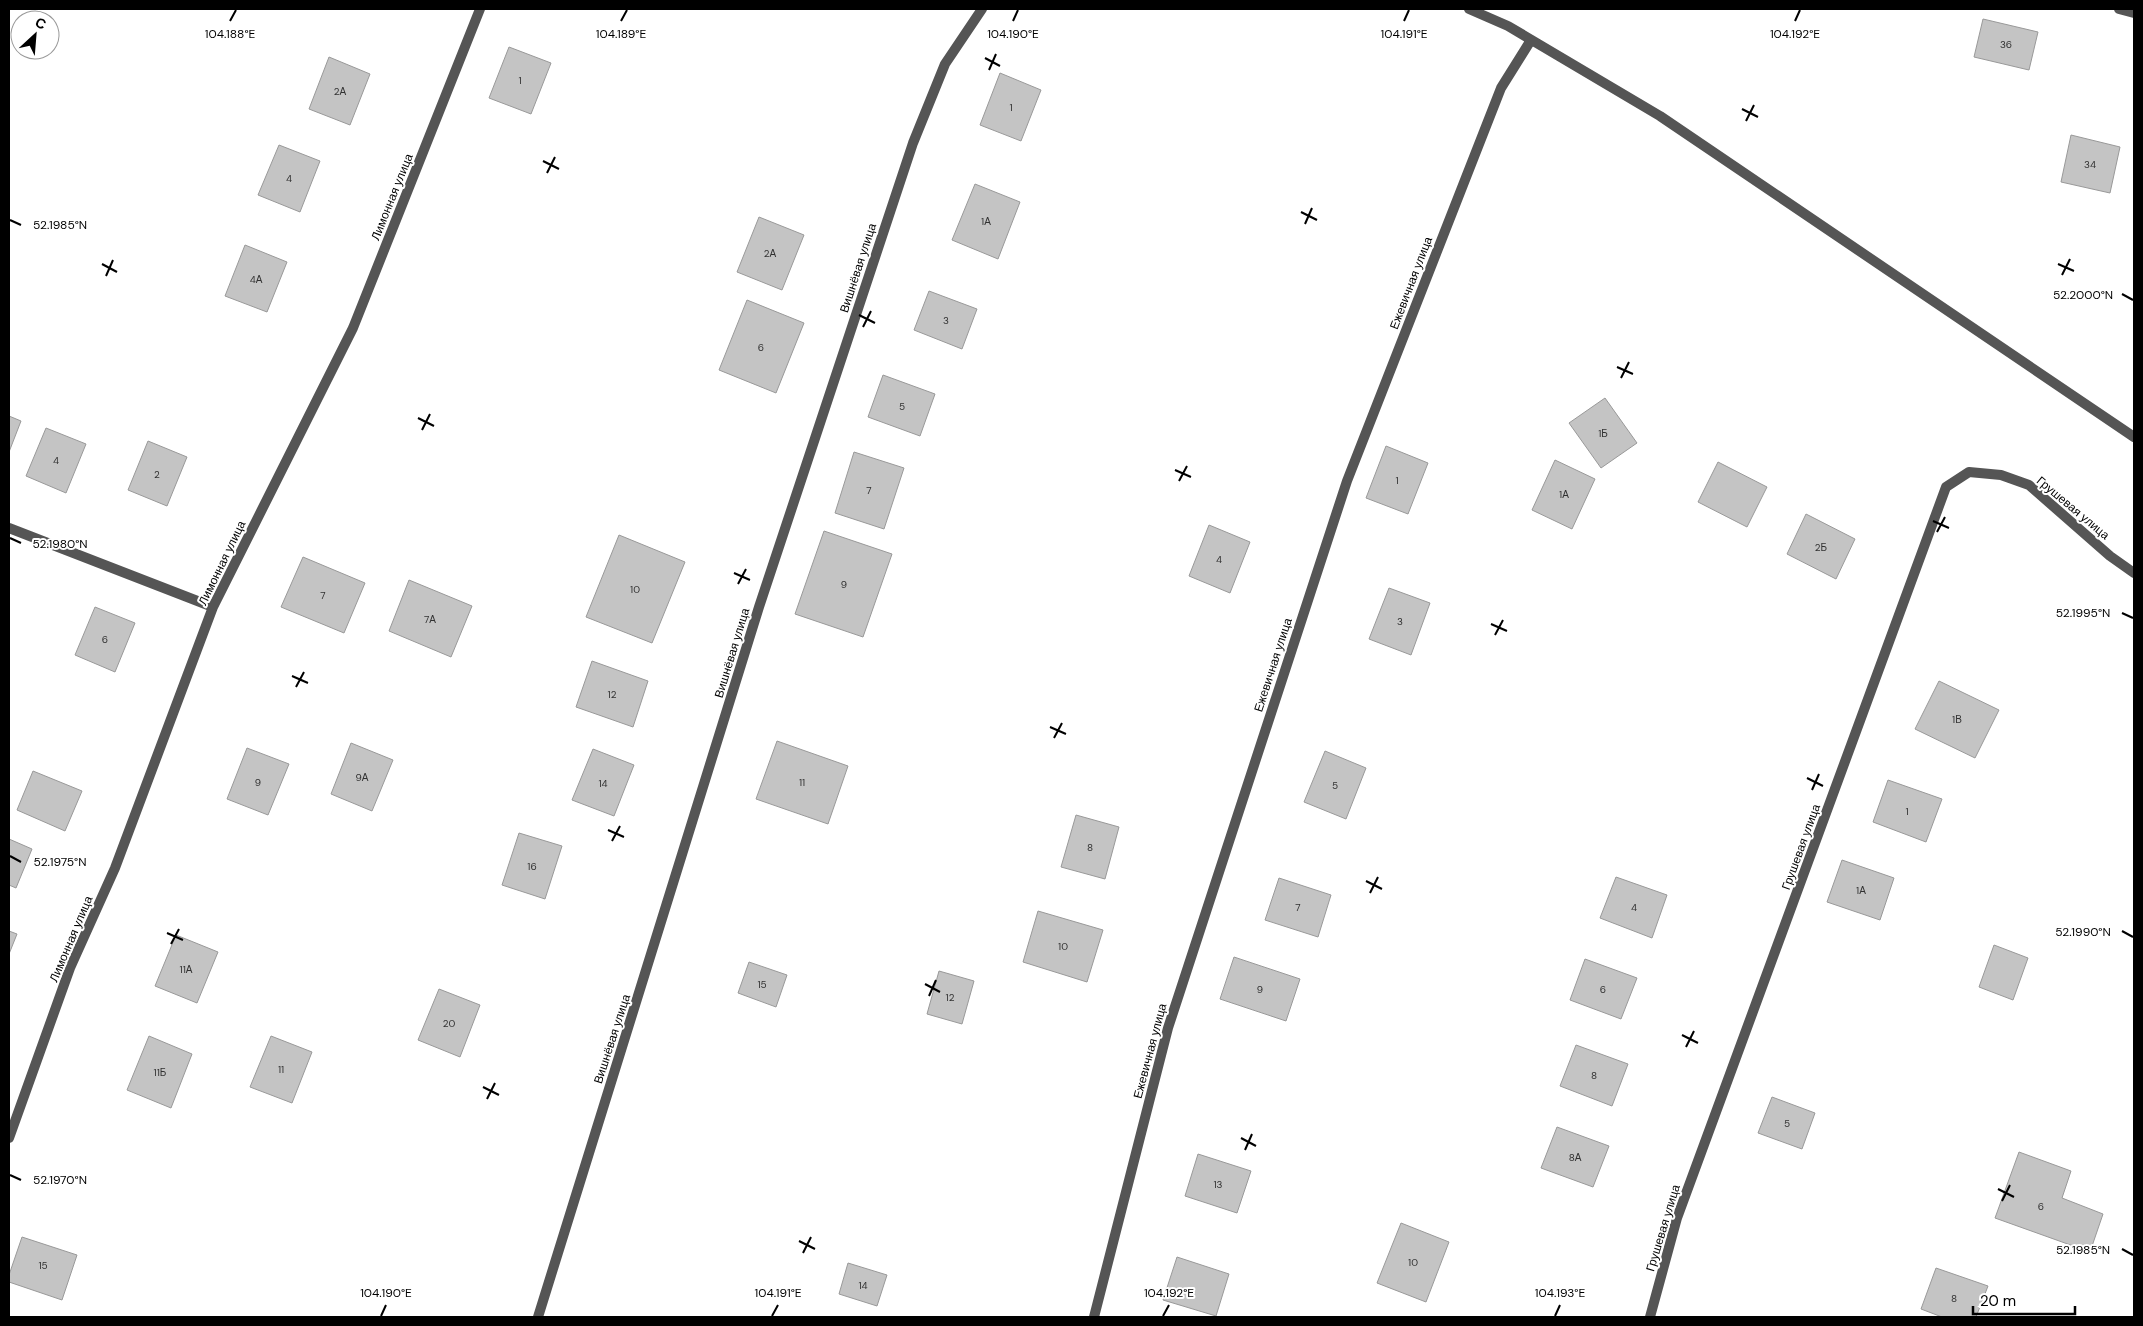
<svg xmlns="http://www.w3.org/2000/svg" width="2143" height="1326" font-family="'DM Sans',sans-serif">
	<rect width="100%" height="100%" fill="#fff"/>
	<path fill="#c4c4c4" stroke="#999" d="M1983 19 2038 32 2029 70 1974 57Z
		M509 47 551 63 531 114 489 98Z
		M329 57 370 74 350 125 309 109Z
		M1000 73 1041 90 1021 141 980 125Z
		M2071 135 2120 147 2110 193 2061 182Z
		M279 145 320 161 300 212 258 195Z
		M975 184 1020 202 998 259 952 240Z
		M759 217 804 235 782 290 737 272Z
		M245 245 287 262 267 312 225 296Z
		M929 291 977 309 962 349 914 330Z
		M747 300 804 323 776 393 719 370Z
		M883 375 935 394 920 436 868 417Z
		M1605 398 1637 443 1601 468 1569 423Z
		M9 416 21 421 9 452Z
		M46 428 86 444 66 493 26 476Z
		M148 441 187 457 167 506 128 490Z
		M1386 446 1428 463 1408 514 1366 498Z
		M854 452 904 468 884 529 835 513Z
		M1555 460 1595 479 1572 529 1532 510Z
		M1718 462 1767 487 1747 527 1698 502Z
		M1806 514 1855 539 1836 579 1787 554Z
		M1209 525 1250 542 1230 593 1189 576Z
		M824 531 892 554 863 637 795 614Z
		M619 535 685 562 652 643 586 617Z
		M303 557 365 583 344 633 281 607Z
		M409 580 472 606 451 657 389 631Z
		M1389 588 1430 603 1411 655 1369 639Z
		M95 607 135 623 115 672 75 655Z
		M592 661 648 681 633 727 576 707Z
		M1939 681 1999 710 1975 758 1915 729Z
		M777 741 848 766 828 824 756 799Z
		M351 743 393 760 372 811 331 794Z
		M247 748 289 764 268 815 227 799Z
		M593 749 634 765 614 816 572 800Z
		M1325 751 1366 768 1346 819 1304 802Z
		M33 771 82 791 65 831 17 810Z
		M1888 780 1942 799 1926 842 1873 822Z
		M1076 815 1119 827 1105 879 1061 867Z
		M519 833 562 846 545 899 502 885Z
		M9 839 32 849 16 888 9 885Z
		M1842 860 1894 878 1880 920 1827 902Z
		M1616 877 1667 895 1652 938 1600 918Z
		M1279 878 1331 895 1318 937 1265 920Z
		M1038 911 1103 930 1087 982 1023 962Z
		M9 931 17 934 9 954Z
		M176 935 218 952 197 1003 155 986Z
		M1994 945 2028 958 2013 1000 1979 987Z
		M1234 957 1300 979 1286 1021 1220 999Z
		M1585 959 1637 978 1621 1019 1570 1000Z
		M749 962 787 975 776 1007 738 993Z
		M939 971 974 981 962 1024 927 1014Z
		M439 989 480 1005 460 1057 418 1040Z
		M149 1036 192 1054 171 1108 127 1090Z
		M271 1036 312 1052 292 1103 250 1087Z
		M1576 1045 1628 1064 1612 1106 1560 1086Z
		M1772 1097 1815 1113 1802 1149 1758 1133Z
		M1557 1127 1609 1146 1593 1187 1541 1168Z
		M2019 1152 2071 1171 2062 1198 2103 1214 2090 1252 1995 1218Z
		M1198 1154 1251 1171 1237 1213 1185 1196Z
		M1401 1223 1449 1242 1426 1302 1377 1283Z
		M22 1237 77 1255 62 1300 9 1282V1275Z
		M1177 1257 1229 1274 1216 1316 1163 1300Z
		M848 1263 887 1275 877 1306 839 1294Z
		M1936 1268 1988 1286 1976 1317H1942L1921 1309Z"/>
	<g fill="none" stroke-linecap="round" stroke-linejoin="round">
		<path stroke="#555" stroke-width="10" d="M1469 9 1508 26 1660 116 2134 437
			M2119 9 2134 13
			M9 528 213 607
			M9 1138 70 968 115 868 213 607 353 328 480 9
			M538 1317 759 607 913 143 945 64 982 9
			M1094 1317 1168 1028 1347 481 1501 88 1531 40
			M1650 1317 1677 1218 1946 487 1969 472 2001 475 2029 485 2110 556 2134 573"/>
	</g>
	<path fill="none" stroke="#000" stroke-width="2" d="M230 21 236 10M621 21 627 10M1013 21 1018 10M1404 21 1409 10M1795 21 1800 10M985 58 1000 66M989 70 996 54M1742 109 1758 117M1746 121 1754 105M543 161 559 169M547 173 555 157M1301 212 1317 220M10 220 21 225M1305 224 1312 208M102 264 117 272M2058 264 2074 271M2062 275 2070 259M106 276 113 260M2122 294 2133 300M859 315 875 323M863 327 871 311M1617 367 1633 374M1621 378 1629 362M418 418 434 426M422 430 430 414M1175 470 1191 477M1179 481 1187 466M1933 521 1949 528M1937 532 1945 517M10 538 21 543M734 573 750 580M738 584 746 569M2122 613 2133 618M1491 624 1507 631M1495 635 1503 620M292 676 308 683M296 687 304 672M1050 727 1066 734M1054 738 1062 723M1807 778 1823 786M1812 790 1819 774M608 830 624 837M612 841 620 826M10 856 21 862M1366 881 1382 889M1370 893 1378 877M2122 931 2133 937M167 933 183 940M171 944 179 929M925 984 940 992M929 996 936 980M1682 1035 1698 1043M1686 1047 1694 1031M483 1087 499 1095M487 1099 495 1083M1241 1138 1256 1146M1245 1150 1252 1134M10 1175 21 1180M1998 1189 2014 1197M2002 1201 2010 1185M799 1241 815 1249M2122 1249 2133 1255M803 1253 811 1237M381 1316 386 1305M772 1316 778 1305M1163 1316 1169 1305M1555 1316 1560 1305"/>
	<g text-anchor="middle" stroke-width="4" stroke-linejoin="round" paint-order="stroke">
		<g font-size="10" fill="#313131">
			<text x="2006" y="48">36</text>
			<text x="520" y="84">1</text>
			<text x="340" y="95">2А</text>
			<text x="1011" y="111">1</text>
			<text x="2090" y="168">34</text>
			<text x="289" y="182">4</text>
			<text x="986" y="225">1А</text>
			<text x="770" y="257">2А</text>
			<text x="256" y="283">4А</text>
			<text x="946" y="324">3</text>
			<text x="761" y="351">6</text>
			<text x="902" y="410">5</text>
			<text x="1603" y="437">1Б</text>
			<text x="56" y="464">4</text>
			<text x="157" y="478">2</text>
			<text x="1397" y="484">1</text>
			<text x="869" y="494">7</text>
			<text x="1564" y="498">1А</text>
			<text x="1821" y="551">2Б</text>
			<text x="1219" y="563">4</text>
			<text x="844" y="588">9</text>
			<text x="635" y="593">10</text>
			<text x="323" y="599">7</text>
			<text x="430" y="623">7А</text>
			<text x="1400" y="625">3</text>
			<text x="105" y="643">6</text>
			<text x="612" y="698">12</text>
			<text x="1957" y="723">1В</text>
			<text x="362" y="781">9А</text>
			<text x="258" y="786">9</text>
			<text x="802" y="786">11</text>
			<text x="603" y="787">14</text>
			<text x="1335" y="789">5</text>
			<text x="1907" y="815">1</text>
			<text x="1090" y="851">8</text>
			<text x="532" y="870">16</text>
			<text x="1861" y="894">1А</text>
			<text x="1298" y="911">7</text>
			<text x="1634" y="911">4</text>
			<text x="1063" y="950">10</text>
			<text x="186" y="973">11А</text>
			<text x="762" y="988">15</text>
			<text x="1260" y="993">9</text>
			<text x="1603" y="993">6</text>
			<text x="950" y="1001">12</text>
			<text x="449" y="1027">20</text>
			<text x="281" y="1073">11</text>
			<text x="160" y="1076">11Б</text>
			<text x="1594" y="1079">8</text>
			<text x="1787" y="1127">5</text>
			<text x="1575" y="1161">8А</text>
			<text x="1218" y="1188">13</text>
			<text x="2041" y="1210">6</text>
			<text x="1413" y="1266">10</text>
			<text x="43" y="1269">15</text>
			<text x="863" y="1289">14</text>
			<text x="1954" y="1302">8</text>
		</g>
		<g font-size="12" fill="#000" stroke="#fff">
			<text transform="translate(392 197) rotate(-68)" y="4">Лимонная улица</text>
			<text transform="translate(858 268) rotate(-72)" y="4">Вишнёвая улица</text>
			<text transform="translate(1411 283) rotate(-69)" y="4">Ежевичная улица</text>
			<text transform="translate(2073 508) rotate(40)" y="4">Грушевая улица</text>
			<text transform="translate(222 563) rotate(-64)" y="4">Лимонная улица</text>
			<text transform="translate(732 653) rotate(-73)" y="4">Вишнёвая улица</text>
			<text transform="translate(1273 665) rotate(-72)" y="4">Ежевичная улица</text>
			<text transform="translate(1801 847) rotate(-70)" y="4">Грушевая улица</text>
			<text transform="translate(71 939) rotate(-67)" y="4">Лимонная улица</text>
			<text transform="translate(612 1039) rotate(-72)" y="4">Вишнёвая улица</text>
			<text transform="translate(1150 1051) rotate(-75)" y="4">Ежевичная улица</text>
			<text transform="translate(1663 1228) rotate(-73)" y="4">Грушевая улица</text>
		</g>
	</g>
	<g font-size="12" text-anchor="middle" fill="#000" stroke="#fff" stroke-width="4" stroke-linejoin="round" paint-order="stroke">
		<text x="230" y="38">104.188°E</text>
		<text x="621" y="38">104.189°E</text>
		<text x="1404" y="38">104.191°E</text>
		<text x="1013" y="38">104.190°E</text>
		<text x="1795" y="38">104.192°E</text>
		<text x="60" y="229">52.1985°N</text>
		<text x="2083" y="299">52.2000°N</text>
		<text x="60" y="548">52.1980°N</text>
		<text x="2083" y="617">52.1995°N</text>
		<text x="60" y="866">52.1975°N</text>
		<text x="2083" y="936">52.1990°N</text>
		<text x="60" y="1184">52.1970°N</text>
		<text x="2083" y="1254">52.1985°N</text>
		<text x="386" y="1297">104.190°E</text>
		<text x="778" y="1297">104.191°E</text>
		<text x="1169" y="1297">104.192°E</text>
		<text x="1560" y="1297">104.193°E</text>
	</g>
	<rect width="2143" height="1326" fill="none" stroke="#000000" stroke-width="20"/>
	<g transform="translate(35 35) rotate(26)"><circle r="24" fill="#ffffff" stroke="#999999"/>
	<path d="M0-4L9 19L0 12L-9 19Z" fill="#000000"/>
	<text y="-8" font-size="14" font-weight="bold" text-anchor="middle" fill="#000000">С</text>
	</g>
	<path d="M1973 1306v8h102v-8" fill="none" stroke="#000000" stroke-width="2.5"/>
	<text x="1980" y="1306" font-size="15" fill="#000000" stroke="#ffffff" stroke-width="4" paint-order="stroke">20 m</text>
</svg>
